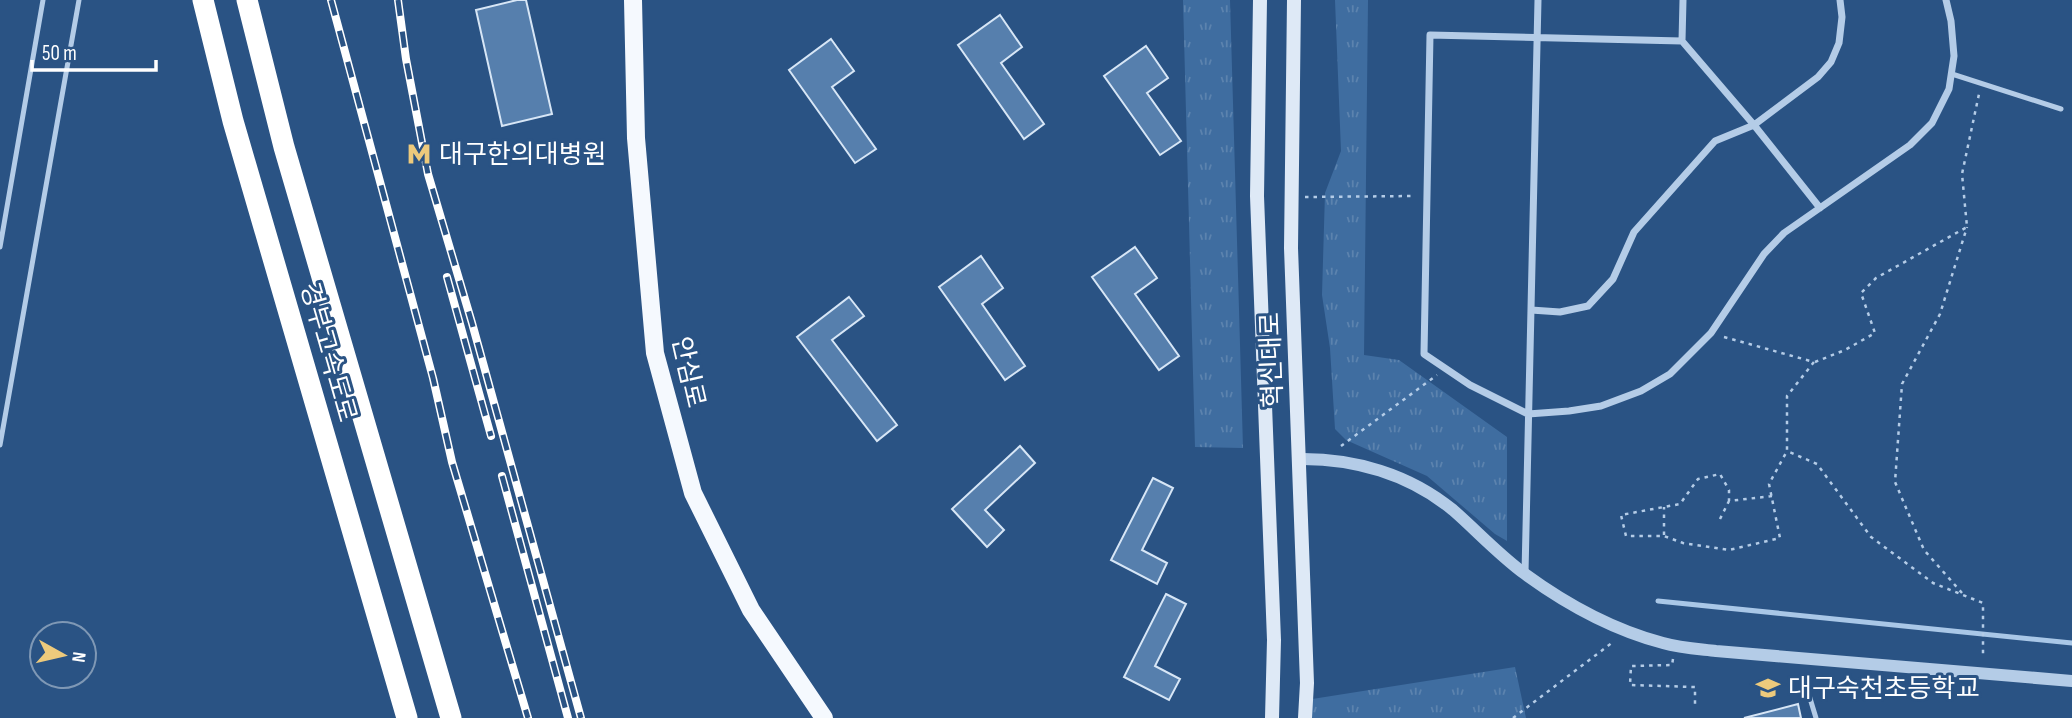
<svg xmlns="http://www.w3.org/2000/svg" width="2072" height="718" font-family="'Sofia Sans Condensed','Noto Sans KR',sans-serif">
	<defs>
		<pattern id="park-tufts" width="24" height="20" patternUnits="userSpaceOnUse" patternTransform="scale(1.75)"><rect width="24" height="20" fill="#3f6da0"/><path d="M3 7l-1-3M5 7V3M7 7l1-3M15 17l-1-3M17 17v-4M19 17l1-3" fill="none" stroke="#5c83ae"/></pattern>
	</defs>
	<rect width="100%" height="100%" fill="#2a5384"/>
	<path fill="url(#park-tufts)" d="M1183 0H1230L1243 448 1195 447Z
		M1335 0H1368L1364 355 1399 360 1507 437V541L1495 534 1427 476 1346 440 1335 429 1330 348 1322 295 1325 193 1341 151Z
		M1515 667 1526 718H1305L1306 700Z"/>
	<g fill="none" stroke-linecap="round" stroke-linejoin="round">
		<path stroke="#a9c7e7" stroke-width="5" d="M1658 601 2072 643"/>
	</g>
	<path fill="#567fad" stroke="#d7e6f6" stroke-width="2" d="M517 0H526L552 114 502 126 476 10Z
		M1000 15 1022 47 1001 63 1044 124 1024 139 958 45Z
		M831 39 854 71 832 87 876 149 855 163 789 70Z
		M1146 46 1168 78 1147 93 1181 141 1160 155 1104 76Z
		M1135 247 1157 278 1135 294 1179 356 1159 370 1092 277Z
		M981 256 1003 288 982 304 1025 366 1005 380 939 287Z
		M849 297 864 316 832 340 897 425 877 441 797 337Z
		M1020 446 1035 463 985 510 1004 530 987 547 952 509Z
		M1153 478 1173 488 1142 550 1167 563 1157 584 1111 560Z
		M1166 594 1186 604 1155 666 1180 679 1169 700 1124 677Z
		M1798 704 1801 718H1744Z"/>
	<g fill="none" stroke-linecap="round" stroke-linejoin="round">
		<path stroke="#b4cce7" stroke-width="2.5" stroke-dasharray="3.5 5" stroke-linecap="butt" d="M1305 197 1414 196
			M1724 337 1814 362 1787 396V451L1817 464 1871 537 1933 583 1983 603V658
			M1815 362 1845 350 1875 333 1861 293 1876 278 1967 227 1962 174 1979 94
			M1341 446 1437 375
			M1772 496 1729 501V490L1720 474 1698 479 1680 504 1621 515 1626 536H1664L1683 543 1729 550 1780 538 1769 484 1787 451
			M1720 519 1729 501
			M1664 535V507
			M1962 593 1924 550 1895 482 1902 384 1940 314 1967 227
			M1673 659 1672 665 1631 666 1630 685 1695 687V705
			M1513 718 1613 642"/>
		<path stroke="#b4cce7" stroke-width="5" d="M1952 74 2061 109
			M0 247 43 0
			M0 445 79 0
			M1809 695 1816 718"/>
		<path stroke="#b4cce7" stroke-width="7" d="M1683 0 1682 41 1754 125 1820 208
			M1682 41 1430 35 1424 354 1470 385 1528 414 1569 411 1601 406 1641 391 1670 374 1711 333 1764 254 1784 233 1910 145 1932 123 1949 89 1954 56 1951 21 1946 0
			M1531 310 1560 312 1588 306 1613 279 1634 232 1715 141 1754 125 1818 77 1831 62 1839 43 1842 17 1840 0
			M1525 573 1538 0"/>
		<path stroke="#b4cce7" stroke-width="12" d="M1298 459C1354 458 1409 474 1453 510 1477 531 1499 555 1525 574 1566 604 1614 630 1663 643 1680 648 1699 649 1716 651L2072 681"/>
		<path stroke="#dee9f6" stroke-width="14" d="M1260 0 1257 196 1274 640 1272 718
			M1294 0 1291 248 1307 683 1305 718"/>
		<path stroke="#f5f9fe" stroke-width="18" d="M633 0 636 138 655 353 693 493 751 610 824 718"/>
		<path stroke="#fff" stroke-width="21" d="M203 0 233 121 407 718
			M247 0 284 147 451 718"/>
		<g stroke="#fff" stroke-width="8">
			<path id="rail" d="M331 0 433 378 452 462 528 718
				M398 0 406 59 428 174 472 323 581 718
				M447 277 491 436
				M502 476 568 718"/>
		</g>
		<use href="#rail" stroke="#2a5384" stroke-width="5" stroke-dasharray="16" stroke-linecap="butt"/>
	</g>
	<defs>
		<g id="metro-bare" transform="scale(1.89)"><path d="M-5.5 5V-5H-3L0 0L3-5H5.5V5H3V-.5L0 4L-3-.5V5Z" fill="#edca7c" stroke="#2a5384" stroke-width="2.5" paint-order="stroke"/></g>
		<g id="school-bare" transform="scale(1.89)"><path d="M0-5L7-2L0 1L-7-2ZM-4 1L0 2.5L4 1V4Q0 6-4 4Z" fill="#edca7c" stroke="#2a5384" stroke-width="2.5" paint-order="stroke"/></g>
	</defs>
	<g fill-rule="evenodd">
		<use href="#metro-bare" x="419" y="154"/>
		<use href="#school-bare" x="1768" y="688"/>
	</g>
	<g text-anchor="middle" stroke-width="6" stroke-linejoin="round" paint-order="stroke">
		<g font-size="26" fill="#fff" stroke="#2a5384" text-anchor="start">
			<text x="439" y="163">대구한의대병원</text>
			<text x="1788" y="697">대구숙천초등학교</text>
		</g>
		<g font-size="26" fill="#fff" stroke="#2a5384">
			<text transform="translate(329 352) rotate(74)" y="9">경부고속도로</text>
			<text transform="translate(1271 360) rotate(-92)" y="9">혁신대로</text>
			<text transform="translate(689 372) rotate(77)" y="9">안심로</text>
		</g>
	</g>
	<g transform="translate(63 655) rotate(98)"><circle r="33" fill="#2a5384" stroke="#7f98b5" stroke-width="2"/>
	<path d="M0-5L12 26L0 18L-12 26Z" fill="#edca7c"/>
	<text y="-10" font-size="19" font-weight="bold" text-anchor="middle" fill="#ffffff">N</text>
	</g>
	<path d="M32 60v10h124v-10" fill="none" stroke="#ffffff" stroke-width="3.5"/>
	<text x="42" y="60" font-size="21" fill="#ffffff" stroke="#2a5384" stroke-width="5" paint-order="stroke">50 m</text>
</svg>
